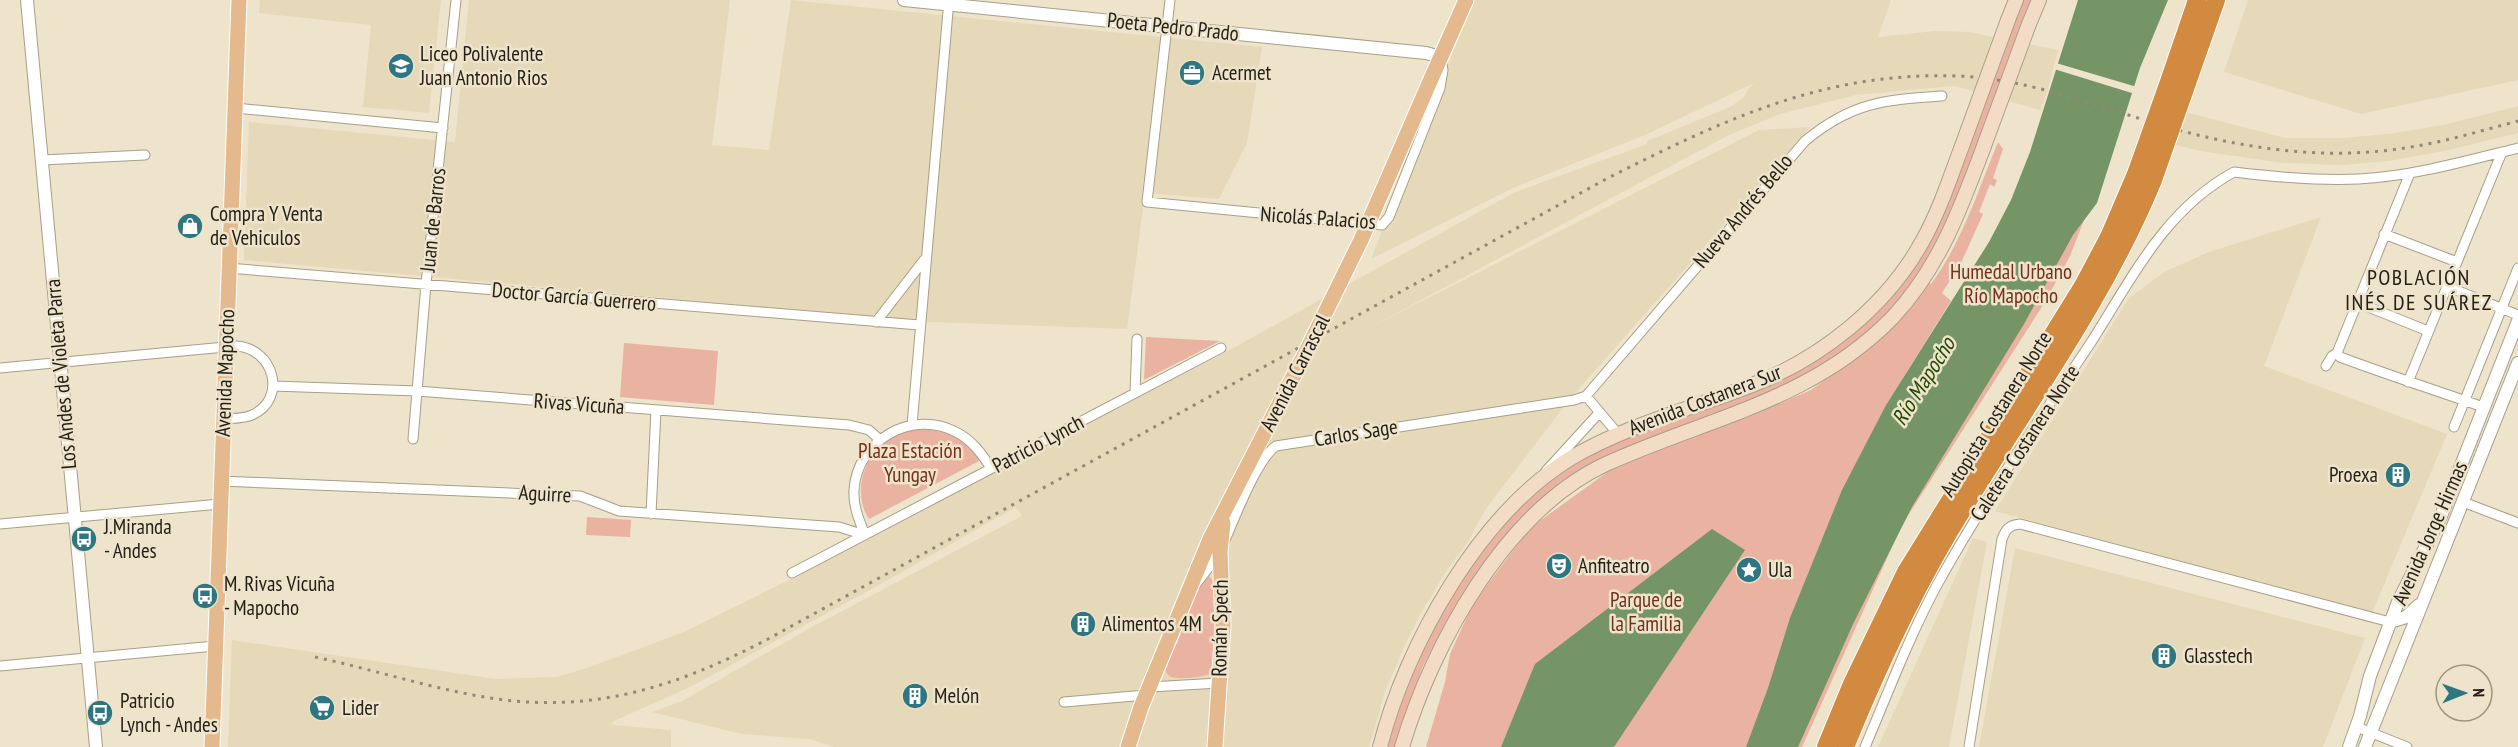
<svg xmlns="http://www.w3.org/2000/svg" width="2518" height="747" font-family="'PT Sans Narrow',sans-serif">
	<rect width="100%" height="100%" fill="#eee3cb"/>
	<path fill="#e6d9ba" d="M260 0H441L429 113 363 107 371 25 259 13Z
		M469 0H730L712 145 769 150 791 0 1262 47 1247 143 1219 199 1145 193 1127 329 931 322 244 260 249 122 455 142Z
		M1474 0H1891L1878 37 1935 31 1969 32 2058 50 2047 92 2040 110 1955 86 1856 95 1780 114 1729 135 1367 329 1759 130 1810 127 1569 400 1485 510 1468 542 1445 573 1420 615 1403 649 1385 692 1369 747H834L810 739 742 734 652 712 682 701 810 628 1022 516 1016 507 872 589 692 686 612 722 613 725 671 730V747H228L232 640 496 679 556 677 584 669 684 632 789 580 1237 346 1515 192 1647 144V141L1730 107 1744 97 1748 89 1754 83 1645 135 1513 188 1371 259Z
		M2248 0H2518V80L2361 114 2224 72Z
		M2155 104 2285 138H2344L2396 133 2443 125 2518 106V133L2449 150 2389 161 2340 165 2283 163 2201 151 2142 137Z
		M2321 217 2264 366 2447 434 2372 613 1995 511 2129 298 2166 271 2209 252Z
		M1973 538 1987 542 1949 747H1878Z
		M2015 548 2365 638 2323 747H1979Z"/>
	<path fill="#e9b2a1" d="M2019 0H2033L1955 213 1917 279 1881 322 1856 343 1795 382 1737 407 1639 442 1583 468 1563 480 1525 514 1488 557 1451 613 1423 666 1400 727 1396 747H1383L1437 611 1516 507 1580 456 1788 372 1909 273Z
		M1998 142 2003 149 1993 178 1997 180 1994 187 1990 184 1979 212 1983 214 1961 263 1942 293 1951 301 1886 405 1836 505 2109 156 2070 256 2045 302 1902 525 1802 747H1426L1445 682 1450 654 1473 604 1530 528 1613 468 1634 457 1746 418 1811 390 1860 354 1926 281 1931 284C1962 242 1978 191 1998 142Z
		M1146 337 1220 341 1144 380Z
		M624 343 718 351 714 405 620 397Z
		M917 428C941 431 970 435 979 461L869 519C853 495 862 460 884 442 894 434 905 431 917 428Z
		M587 517 631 520 630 537 586 535Z
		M1207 576 1210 577 1217 588 1214 672C1207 677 1178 680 1171 677 1166 674 1165 670 1164 665L1170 646 1177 644 1188 615 1186 609Z"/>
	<path fill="#759567" d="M2078 0H2168L2140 68 2097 203 2073 235 2024 324 1912 507 1854 622 1798 747H1746L1768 688 1790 618 1842 490 1886 405 1989 242 2011 200 2030 152Z
		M1712 529 1745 550 1614 747H1501L1535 664Z"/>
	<path fill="#eee3cb" d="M2056 63 2137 87 2135 94 2054 69Z"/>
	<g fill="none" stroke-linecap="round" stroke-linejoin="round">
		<g stroke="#a99f88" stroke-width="11">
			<path id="minor" d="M1170 0 1147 202 1382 225 1389 217 1440 88 1443 70 1441 59
				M235 108 443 128
				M42 160 145 155
				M2384 234 2457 262
				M228 268 919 325
				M2446 286 2518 315
				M2356 302 2428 331
				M876 322 924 260
				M2337 353 2340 357C2388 375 2435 390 2483 407
				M2326 366 2332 356 2337 353 2410 173
				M0 368 236 346C274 348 288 399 252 415 243 419 233 418 224 419
				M2408 382 2502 152
				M273 386 417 391 849 425 869 430 880 440
				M1135 393 1137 339
				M1586 396 1618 434
				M912 425 949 0
				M2454 427 2518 268
				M413 439 426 284 456 0
				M1546 471 1599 413
				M221 481 580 496 619 511 839 527 865 535
				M2463 502 2518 523
				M651 514 656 410
				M0 524 220 504
				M865 535C859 520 853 506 854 490 857 440 912 409 956 432 972 440 982 454 991 468
				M1225 540C1235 517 1257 459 1276 446L1574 400 1586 396 1805 141C1852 102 1884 100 1942 96
				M792 573 1221 348
				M1196 584 1220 553
				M0 666 215 646
				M1150 687 1219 683
				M1064 702 1146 695
				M2357 727 2407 747
				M1865 747C1888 693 1909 637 1937 585 1983 502 2037 423 2090 344 2131 280 2164 210 2234 172 2275 177 2317 181 2359 179 2413 176 2466 161 2518 148
				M1969 747 2002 539C2006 529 2009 525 2020 524L2390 622"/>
		</g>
		<g stroke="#a99f88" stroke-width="14">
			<path id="tertiary" d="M27 0 96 747
				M904 0 1426 53 1441 57
				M2390 622 2406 617 2419 605
				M2349 747 2360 716 2370 676 2398 602 2441 516 2518 321
				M2365 747 2518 363"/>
		</g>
		<g stroke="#a99f88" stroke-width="16">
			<path id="secondary" d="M2008 20 2016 0
				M2029 24 2039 0
				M1380 747C1406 645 1479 514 1571 458 1627 425 1691 409 1752 385 1820 359 1886 307 1922 242 1939 212 1950 178 1962 146
				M1402 747C1432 645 1505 511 1606 464 1707 418 1812 401 1893 317 1939 268 1961 208 1984 146"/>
		</g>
		<g stroke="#fff" stroke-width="17">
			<path id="primary" d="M1431 79 1466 0
				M212 747 239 0
				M1128 747 1141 707 1210 539 1305 354
				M1215 747 1223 625 1220 552 1223 523"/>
		</g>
		<g stroke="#fff" stroke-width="20">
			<path id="motorway" d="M2170 79 2197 0
				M2187 83 2216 0
				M1826 747 1852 684 1906 572 2083 286 2109 237 2136 174
				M1845 747C1879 663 1916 584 1964 507 2030 399 2105 297 2153 180"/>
		</g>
		<use href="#minor" stroke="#fff" stroke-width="9"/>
		<use href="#tertiary" stroke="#fff" stroke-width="12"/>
		<use href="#secondary" stroke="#f2dcc6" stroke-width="14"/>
		<use href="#primary" stroke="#e4b98d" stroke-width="15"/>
		<use href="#motorway" stroke="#d28a41" stroke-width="18"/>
		<path stroke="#918978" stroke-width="3" stroke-dasharray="3 6" stroke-linecap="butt" d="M315 657C376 670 435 690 497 699 598 713 680 685 768 639L1608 178C1723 120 1825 71 1958 76 2033 79 2106 110 2178 130 2257 151 2336 161 2417 146 2451 140 2484 130 2518 121"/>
		<g stroke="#a99f88" stroke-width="16" stroke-linecap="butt">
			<path id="secondary-bridge" d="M1962 146 2008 20
				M1984 146 2029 24"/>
		</g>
		<g stroke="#fff" stroke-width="17" stroke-linecap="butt">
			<path id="primary-bridge" d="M1305 354 1361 240 1431 79"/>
		</g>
		<g stroke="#fff" stroke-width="20" stroke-linecap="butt">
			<path id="motorway-bridge" d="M2136 174 2170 79
				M2153 180 2187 83"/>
		</g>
		<use href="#secondary-bridge" stroke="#f2dcc6" stroke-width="14"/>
		<use href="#primary-bridge" stroke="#e4b98d" stroke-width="15"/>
		<use href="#motorway-bridge" stroke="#d28a41" stroke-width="18"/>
	</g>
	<defs>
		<g id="school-disc" transform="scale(1.35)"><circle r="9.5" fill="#2e7681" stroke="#eee3cb"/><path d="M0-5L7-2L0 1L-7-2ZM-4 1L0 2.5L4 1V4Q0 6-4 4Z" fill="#fff"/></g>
		<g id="office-disc" transform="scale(1.35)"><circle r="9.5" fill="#2e7681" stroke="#eee3cb"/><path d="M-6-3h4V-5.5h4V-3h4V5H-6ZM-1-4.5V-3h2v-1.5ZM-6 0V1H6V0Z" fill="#fff"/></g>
		<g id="shop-disc" transform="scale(1.35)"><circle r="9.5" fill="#2e7681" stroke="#eee3cb"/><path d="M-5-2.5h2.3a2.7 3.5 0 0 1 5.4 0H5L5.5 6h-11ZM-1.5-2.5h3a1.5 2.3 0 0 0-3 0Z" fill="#fff"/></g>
		<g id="building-disc" transform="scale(1.35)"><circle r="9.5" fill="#2e7681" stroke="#eee3cb"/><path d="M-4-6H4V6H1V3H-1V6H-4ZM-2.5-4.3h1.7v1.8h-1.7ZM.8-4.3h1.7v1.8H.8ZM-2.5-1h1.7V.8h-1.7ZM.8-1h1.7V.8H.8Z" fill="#fff"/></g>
		<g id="bus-disc" transform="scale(1.35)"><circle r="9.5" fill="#2e7681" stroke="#eee3cb"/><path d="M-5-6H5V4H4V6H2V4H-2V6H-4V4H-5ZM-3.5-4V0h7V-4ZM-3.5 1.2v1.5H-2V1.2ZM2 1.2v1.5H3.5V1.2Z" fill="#fff"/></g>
		<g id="theatre-disc" transform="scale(1.35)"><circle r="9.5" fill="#2e7681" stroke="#eee3cb"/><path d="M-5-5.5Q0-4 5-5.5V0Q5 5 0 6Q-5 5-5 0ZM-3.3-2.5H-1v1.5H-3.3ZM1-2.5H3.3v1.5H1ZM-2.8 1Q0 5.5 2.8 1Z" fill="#fff"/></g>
		<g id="sight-disc" transform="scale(1.35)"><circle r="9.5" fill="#2e7681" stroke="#eee3cb"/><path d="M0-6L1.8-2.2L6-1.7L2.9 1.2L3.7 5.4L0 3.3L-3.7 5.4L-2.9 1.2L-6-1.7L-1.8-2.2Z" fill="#fff"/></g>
		<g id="supermarket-disc" transform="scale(1.35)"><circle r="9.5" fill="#2e7681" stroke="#eee3cb"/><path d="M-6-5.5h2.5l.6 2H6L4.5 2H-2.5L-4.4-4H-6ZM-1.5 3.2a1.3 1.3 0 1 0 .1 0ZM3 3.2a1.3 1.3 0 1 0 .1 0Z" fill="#fff"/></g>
	</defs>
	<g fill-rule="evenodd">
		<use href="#school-disc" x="401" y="66"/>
		<use href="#office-disc" x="1192" y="73"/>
		<use href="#shop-disc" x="190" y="226"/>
		<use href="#building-disc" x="2398" y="475"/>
		<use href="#bus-disc" x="84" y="539"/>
		<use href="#theatre-disc" x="1559" y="566"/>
		<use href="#sight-disc" x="1749" y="570"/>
		<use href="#bus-disc" x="205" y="596"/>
		<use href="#building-disc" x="1083" y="624"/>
		<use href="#building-disc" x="2164" y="656"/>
		<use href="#building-disc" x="915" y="696"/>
		<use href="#supermarket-disc" x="322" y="708"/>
		<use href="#bus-disc" x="100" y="713"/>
	</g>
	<g text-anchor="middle" stroke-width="5" stroke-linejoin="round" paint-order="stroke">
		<g font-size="21" fill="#231f16" stroke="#eee3cb">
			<text transform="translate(1173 27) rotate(6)" y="7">Poeta Pedro Prado</text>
			<text transform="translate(1743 211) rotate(-50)" y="7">Nueva Andrés Bello</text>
			<text transform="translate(1318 218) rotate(4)" y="7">Nicolás Palacios</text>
			<text transform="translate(433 220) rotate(-84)" y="7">Juan de Barros</text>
			<text transform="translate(574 297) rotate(5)" y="7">Doctor García Guerrero</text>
			<text transform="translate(225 373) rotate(-88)" y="7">Avenida Mapocho</text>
			<text transform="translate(1295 373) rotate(-63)" y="7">Avenida Carrascal</text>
			<text transform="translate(61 374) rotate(-95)" y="7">Los Andes de Violeta Parra</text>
			<text transform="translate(1705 400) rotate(-21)" y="7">Avenida Costanera Sur</text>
			<text transform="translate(579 404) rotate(4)" y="7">Rivas Vicuña</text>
			<text transform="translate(1996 414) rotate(-58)" y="7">Autopista Costanera Norte</text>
			<text transform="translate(1356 433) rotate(-9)" y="7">Carlos Sage</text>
			<text transform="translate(2025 443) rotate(-57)" y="7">Caletera Costanera Norte</text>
			<text transform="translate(1038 444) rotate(-28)" y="7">Patricio Lynch</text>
			<text transform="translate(545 494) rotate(3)" y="7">Aguirre</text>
			<text transform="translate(2430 533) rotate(-66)" y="7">Avenida Jorge Hirmas</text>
			<text transform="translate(1220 628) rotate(-89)" y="7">Román Spech</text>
		</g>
		<g font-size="21" fill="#231f16" stroke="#eee3cb" text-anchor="start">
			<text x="420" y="61">Liceo Polivalente<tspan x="420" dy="24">Juan Antonio Rios</tspan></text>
			<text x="1212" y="80">Acermet</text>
			<text x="210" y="221">Compra Y Venta<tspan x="210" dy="24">de Vehiculos</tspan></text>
			<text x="2378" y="482" text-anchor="end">Proexa</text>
			<text x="104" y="534">J.Miranda<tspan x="104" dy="24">- Andes</tspan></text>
			<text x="1578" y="573">Anfiteatro</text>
			<text x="1768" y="577">Ula</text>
			<text x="224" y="591">M. Rivas Vicuña<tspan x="224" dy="24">- Mapocho</tspan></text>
			<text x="1102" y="631">Alimentos 4M</text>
			<text x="2184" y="663">Glasstech</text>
			<text x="934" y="703">Melón</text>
			<text x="120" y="708">Patricio<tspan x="120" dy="24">Lynch - Andes</tspan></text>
			<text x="342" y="715">Lider</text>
		</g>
		<g font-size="21" fill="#763019" stroke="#eee3cb">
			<text x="2011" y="279">Humedal Urbano<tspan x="2011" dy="24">Río Mapocho</tspan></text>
			<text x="910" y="458">Plaza Estación<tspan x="910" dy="24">Yungay</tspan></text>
			<text x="1646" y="607">Parque de<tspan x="1646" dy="24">la Familia</tspan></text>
		</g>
		<g font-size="22" letter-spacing="1.5" fill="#231f16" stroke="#eee3cb">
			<text x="2419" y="285">POBLACIÓN<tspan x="2419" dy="25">INÉS DE SUÁREZ</tspan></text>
		</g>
		<g font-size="22" font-style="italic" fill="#214a04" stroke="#eee3cb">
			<text transform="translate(1923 381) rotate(-58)" y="8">Río Mapocho</text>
		</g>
	</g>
	<g transform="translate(2464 693) rotate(89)"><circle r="28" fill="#eee3cb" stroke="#9d9583" stroke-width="1.5"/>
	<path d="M0-4.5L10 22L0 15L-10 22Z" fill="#2e7681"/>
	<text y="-9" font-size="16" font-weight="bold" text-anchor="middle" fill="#231f16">N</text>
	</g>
</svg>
